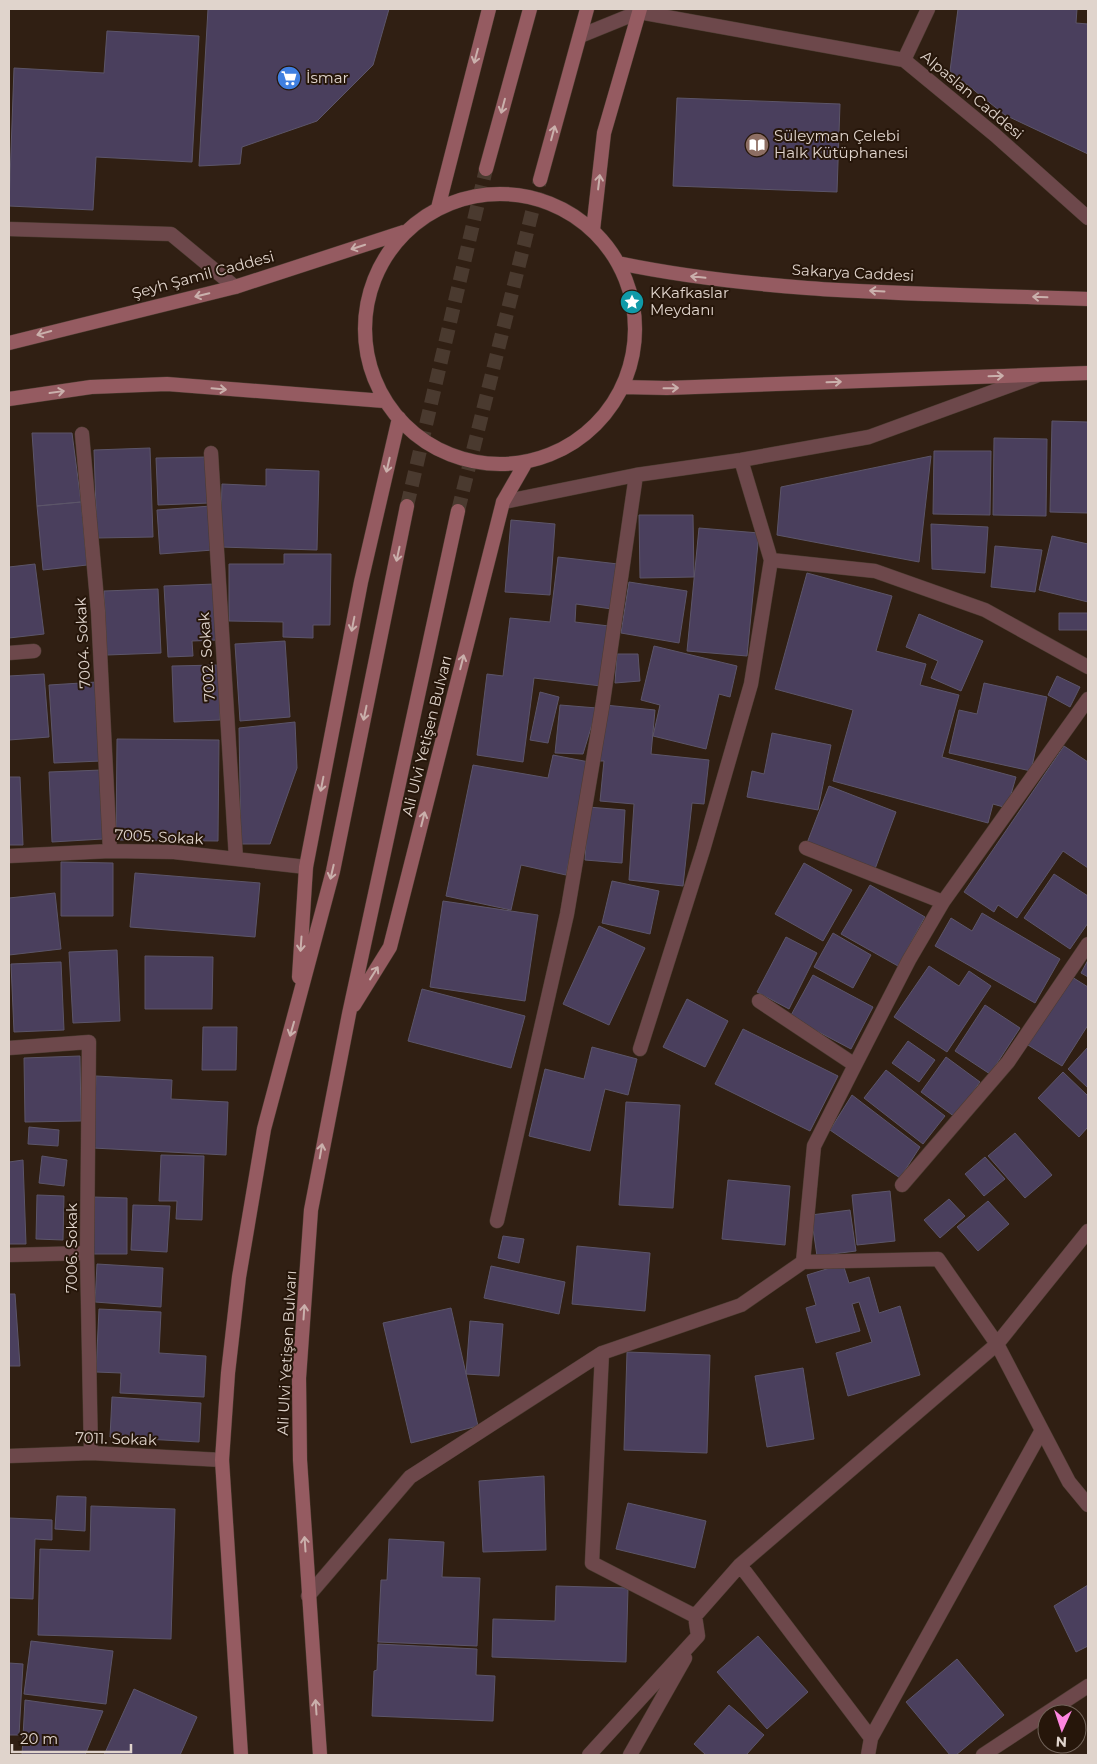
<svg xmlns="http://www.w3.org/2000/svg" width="1097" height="1764" font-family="Montserrat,sans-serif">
	<rect width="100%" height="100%" fill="#301f13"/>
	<path fill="#4a3f5d" stroke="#5c5569" d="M208 9H389L373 65 317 121 242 147 240 164 199 166Z
		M958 9H1077L1076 23 1088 24V154L1005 115 950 71Z
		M107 31 199 36 192 162 96 157 93 210 9 206 14 68 104 73Z
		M677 98 840 104 837 192 673 186Z
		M1052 421 1088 422V513L1050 512Z
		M32 433H72L81 502 37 506Z
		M994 438 1047 439 1046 516 993 515Z
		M150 448 153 537 97 538 94 450Z
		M934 451H991L990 515 933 514Z
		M931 456 919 562 777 535 781 487Z
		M208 457 210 503 158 505 156 458Z
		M266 469 319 471 317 550 220 547 222 484 266 486Z
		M81 502 87 565 43 570 37 506Z
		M211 506 213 550 160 554 157 510Z
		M639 515H693L694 577 640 578Z
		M511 520 555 524 550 595 505 592Z
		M931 524 988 527 985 573 932 569Z
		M699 528 759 533 747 656 687 651Z
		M1052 536 1088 544V602L1039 590Z
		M995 546 1042 550 1035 592 991 587Z
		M284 554H331L330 625H313V638L283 637V622L229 621V564H284Z
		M558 557 618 564 612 609 576 604 575 622 609 626 601 686 534 678 523 762 477 755 487 674 503 676 510 618 550 622Z
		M35 564 44 634 9 638V567Z
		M807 573 892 596 876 651 926 664 920 685 959 695 942 757 1016 777 1007 808 993 804 988 823 833 781 853 710 775 689Z
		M629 582 687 591 679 643 621 633Z
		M215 584 218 640 192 641 193 656 168 657 164 586Z
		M158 589 161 653 107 655 104 591Z
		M1059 613H1088V630H1059Z
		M919 614 983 641 961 691 931 678 938 661 906 647Z
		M285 641 290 717 240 721 235 644Z
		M654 646 737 666 730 697 719 694 706 749 653 736 660 705 641 700Z
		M617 654H638L640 681 615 683Z
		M218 665 220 720 174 722 172 666Z
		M44 674 49 737 9 740V676Z
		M1057 676 1080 687 1070 707 1048 695Z
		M97 682 101 761 54 763 49 685Z
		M984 683 1047 697 1031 771 949 753 959 710 977 714Z
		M540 692 559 697 548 743 530 740Z
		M560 705 597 708 583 754 555 753Z
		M605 705 655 710 651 754 709 760 704 804 692 803 683 886 629 880 634 804 600 801 604 761H599Z
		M295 722 297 768 270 844H241L239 728Z
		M772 733 831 745 818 810 747 797 752 771 764 774Z
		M117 739 219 740 218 841 116 840Z
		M1064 746 1088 762V868L1063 851 1017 918 998 905 994 912 964 892Z
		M553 755 589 762 566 875 521 865 511 910 446 896 473 765 548 778Z
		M102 770 103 839 52 842 49 772Z
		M9 777H20L23 845H9Z
		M829 786 896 812 875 869 807 843Z
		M588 807 625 810 622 863 585 860Z
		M61 862 113 863V916H61Z
		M804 863 852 890 823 941 775 914Z
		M135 873 260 883 255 937 130 927Z
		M1054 874 1088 896V923L1070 949 1024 918Z
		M612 881 659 891 650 934 602 923Z
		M870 885 925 917 898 966 841 934Z
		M55 893 61 949 9 955V898Z
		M443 901 538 915 525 1001 430 987Z
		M982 913 1060 959 1035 1003 935 946 951 918 972 931Z
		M599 926 645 948 609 1025 563 1004Z
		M833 933 871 955 853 988 814 967Z
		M786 937 817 953 789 1009 757 992Z
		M117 950 120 1021 73 1023 69 952Z
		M145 956 213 957 212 1009H145Z
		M1088 960V977L1081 973Z
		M61 962 64 1030 14 1032 11 964Z
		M929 966 959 986 969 971 991 986 947 1052 894 1017Z
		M813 975 873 1007 851 1049 790 1017Z
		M1072 977 1088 987V1025L1062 1066 1028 1045Z
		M422 989 525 1016 511 1068 408 1041Z
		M687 999 728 1021 705 1067 663 1047Z
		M985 1005 1020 1028 990 1074 955 1051Z
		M203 1027H237L236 1070H202Z
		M743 1029 838 1076 810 1131 715 1084Z
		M908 1041 935 1060 919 1082 892 1063Z
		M592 1047 637 1059 628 1095 605 1089 590 1151 529 1136 545 1069 584 1079Z
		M1088 1047V1088L1068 1069Z
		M80 1056 81 1121 25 1122 24 1058Z
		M946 1057 980 1082 955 1117 921 1092Z
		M886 1070 945 1116 923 1144 864 1098Z
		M1063 1072 1088 1096V1127L1079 1137 1038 1098Z
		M96 1076 172 1080 171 1099 228 1102 226 1155 93 1148Z
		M852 1095 920 1147 900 1178 830 1130Z
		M626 1102 680 1105 673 1208 619 1205Z
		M29 1127 59 1130 58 1146 28 1144Z
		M1015 1133 1052 1175 1025 1198 988 1156Z
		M161 1155 204 1156 202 1220 176 1219 177 1201H159Z
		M42 1156 67 1160 64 1186 39 1183Z
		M985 1157 1005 1179 984 1196 965 1174Z
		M23 1160 26 1244H9V1162Z
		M728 1180 790 1186 785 1245 722 1239Z
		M890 1191 895 1241 857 1245 852 1195Z
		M37 1195 64 1196 63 1240 36 1239Z
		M92 1197 127 1198V1254H91Z
		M949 1199 965 1216 940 1238 924 1220Z
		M988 1201 1009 1224 978 1251 957 1227Z
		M133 1205 170 1206 167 1252 131 1250Z
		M850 1210 856 1251 817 1256 811 1215Z
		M503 1236 524 1239 519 1263 498 1258Z
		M577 1246 650 1253 645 1311 572 1304Z
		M97 1264 163 1268 161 1307 95 1302Z
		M843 1264 849 1283 869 1277 879 1313 900 1306 920 1375 848 1396 836 1353 872 1342 859 1302 852 1304 860 1331 816 1343 806 1308 816 1305 807 1275Z
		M491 1266 565 1282 559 1314 484 1298Z
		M9 1294H15L20 1366H9Z
		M451 1308 478 1426 411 1443 383 1323Z
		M99 1309 161 1312 159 1353 206 1356 204 1397 120 1393 121 1373 96 1372Z
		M470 1321 503 1324 499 1376 466 1374Z
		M627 1352 710 1355 707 1453 624 1450Z
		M803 1368 814 1439 767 1447 755 1376Z
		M112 1397 201 1403 199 1442 110 1437Z
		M544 1476 546 1550 483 1552 479 1481Z
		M57 1496 86 1497 85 1531 55 1529Z
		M628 1503 706 1521 695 1568 616 1549Z
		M91 1506 175 1509 171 1639 38 1635 40 1549 90 1551Z
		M9 1518 52 1520V1540L35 1539 33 1599 9 1598Z
		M389 1539 444 1542 442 1577 480 1578 477 1646 378 1642 381 1580H387Z
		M1088 1585V1646L1076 1652 1054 1606Z
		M556 1586 628 1588 626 1662 492 1657 493 1619 555 1621Z
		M758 1636 808 1692 767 1729 717 1672Z
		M31 1641 113 1651 106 1704 24 1694Z
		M378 1644 477 1649 476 1675 495 1676 493 1721 372 1716 374 1671 377 1670Z
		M957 1659 1004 1715 956 1755H950L906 1702Z
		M9 1663 23 1664 19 1735H9Z
		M134 1689 197 1717 180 1755H104Z
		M25 1700 103 1711 85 1755H22Z
		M729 1705 764 1735 746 1755H706L694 1744Z"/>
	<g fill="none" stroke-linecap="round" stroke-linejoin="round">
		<path stroke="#4a3a2f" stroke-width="14" stroke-dasharray="14 7" stroke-linecap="butt" d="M407 506 486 169
			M458 511 540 180"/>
		<g stroke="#4c3c31" stroke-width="15">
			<path id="service" d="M9 229 171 234 235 287"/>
		</g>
		<g stroke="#4c3c31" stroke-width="15">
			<path id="minor" d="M580 36 639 12 904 60 995 135 1088 218
				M904 60 928 9
				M82 434 98 611 110 851
				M211 453 236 859
				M741 460 771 560 875 571 985 610 1088 667
				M503 502 636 475 741 460 869 437 1036 376
				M9 653 34 651
				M806 848 943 902
				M9 856 110 851 174 852 306 867
				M759 1001 855 1065
				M9 1048 89 1042 87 1253 91 1453
				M640 1049 703 850 751 684 771 560
				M902 1185 1008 1062 1088 944
				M497 1221 567 914 603 702 636 475
				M9 1255 87 1253
				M803 1262 814 1146 855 1065 909 960 943 902 1088 699
				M602 1353 741 1305 803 1262 938 1259 997 1344 1069 1482 1088 1505
				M9 1456 91 1453 222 1460
				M740 1565 871 1738 868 1755
				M308 1596 410 1477 602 1353 592 1563 695 1616
				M871 1738 1042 1430
				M589 1755 698 1636 695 1616 740 1565 997 1344 1088 1231
				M630 1755 685 1658
				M983 1755 1088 1686"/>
		</g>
		<g stroke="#4c3c31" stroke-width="15">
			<path id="secondary" d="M486 169 530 9
				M540 180 587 9
				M365 329a135 135 0 1 1 270 0a135 135 0 1 1-270 0Z
				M438 208 489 9
				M593 230 604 133 640 9
				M618 263C772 295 932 293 1088 299
				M9 343 235 287 404 232
				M622 387 667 388 1088 373
				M9 399 91 387 167 384 384 401
				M299 977 306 867 361 582 399 418
				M354 1005 390 947 503 502 526 462
				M241 1755 222 1460 228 1373 239 1277 264 1129 333 871 407 506
				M320 1755 300 1460 299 1378 311 1210 349 1014 458 511"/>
		</g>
		<use href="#service" stroke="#6d484b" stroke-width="14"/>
		<use href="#minor" stroke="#6d484b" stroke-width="14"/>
		<use href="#secondary" stroke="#955b61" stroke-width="14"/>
	</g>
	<defs><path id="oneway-shaft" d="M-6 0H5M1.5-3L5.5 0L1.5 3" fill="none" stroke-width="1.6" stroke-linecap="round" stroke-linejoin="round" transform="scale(1.25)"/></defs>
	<g stroke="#cab0ac">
		<use href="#oneway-shaft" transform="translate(476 56) rotate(105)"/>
		<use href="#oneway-shaft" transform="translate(503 106) rotate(105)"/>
		<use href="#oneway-shaft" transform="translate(553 133) rotate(-75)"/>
		<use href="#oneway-shaft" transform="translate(599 182) rotate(-83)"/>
		<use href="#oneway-shaft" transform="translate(358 247) rotate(162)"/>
		<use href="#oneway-shaft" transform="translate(698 277) rotate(-174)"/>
		<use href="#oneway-shaft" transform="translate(877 291) rotate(-177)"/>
		<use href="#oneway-shaft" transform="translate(202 295) rotate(167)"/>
		<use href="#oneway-shaft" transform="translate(1040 297) rotate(-178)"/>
		<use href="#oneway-shaft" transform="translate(44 333) rotate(165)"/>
		<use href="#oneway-shaft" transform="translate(996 376) rotate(-2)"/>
		<use href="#oneway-shaft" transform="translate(834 382) rotate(-2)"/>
		<use href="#oneway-shaft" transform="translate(671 388) rotate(-1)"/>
		<use href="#oneway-shaft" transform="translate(219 389) rotate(5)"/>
		<use href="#oneway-shaft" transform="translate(57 392) rotate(-8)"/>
		<use href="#oneway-shaft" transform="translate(388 465) rotate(103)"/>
		<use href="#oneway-shaft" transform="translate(398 554) rotate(102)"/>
		<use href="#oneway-shaft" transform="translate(353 624) rotate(101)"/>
		<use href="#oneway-shaft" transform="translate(462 662) rotate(-76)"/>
		<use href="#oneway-shaft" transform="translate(365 713) rotate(102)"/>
		<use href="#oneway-shaft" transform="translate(322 784) rotate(101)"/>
		<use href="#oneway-shaft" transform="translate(423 819) rotate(-76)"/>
		<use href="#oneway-shaft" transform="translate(332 872) rotate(103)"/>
		<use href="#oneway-shaft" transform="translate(301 944) rotate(94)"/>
		<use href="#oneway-shaft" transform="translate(374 973) rotate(-58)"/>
		<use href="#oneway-shaft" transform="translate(292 1029) rotate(106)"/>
		<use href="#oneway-shaft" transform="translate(321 1151) rotate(-80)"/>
		<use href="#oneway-shaft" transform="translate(304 1312) rotate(-86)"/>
		<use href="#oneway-shaft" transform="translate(305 1544) rotate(-94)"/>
		<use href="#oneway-shaft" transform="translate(316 1707) rotate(-94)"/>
	</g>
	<defs>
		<g id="supermarket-disc" transform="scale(1.25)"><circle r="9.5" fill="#3f7fe0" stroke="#26160a"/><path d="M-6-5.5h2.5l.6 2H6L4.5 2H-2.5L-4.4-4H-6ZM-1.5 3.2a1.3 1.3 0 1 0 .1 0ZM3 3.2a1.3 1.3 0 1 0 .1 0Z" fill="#fff"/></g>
		<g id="library-disc" transform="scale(1.25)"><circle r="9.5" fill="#8d6e63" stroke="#26160a"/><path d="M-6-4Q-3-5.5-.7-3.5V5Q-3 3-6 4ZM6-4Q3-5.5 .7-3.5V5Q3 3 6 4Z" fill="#fff"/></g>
		<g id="sight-disc" transform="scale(1.25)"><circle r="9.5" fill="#0f9aa8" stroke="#26160a"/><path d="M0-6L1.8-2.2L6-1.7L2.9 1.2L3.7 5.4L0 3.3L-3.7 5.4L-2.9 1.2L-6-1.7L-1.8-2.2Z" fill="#fff"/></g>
	</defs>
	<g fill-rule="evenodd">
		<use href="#supermarket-disc" x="289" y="78"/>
		<use href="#library-disc" x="757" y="145"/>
		<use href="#sight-disc" x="632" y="302"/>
	</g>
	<g text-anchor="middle" stroke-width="4" stroke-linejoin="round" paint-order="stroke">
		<g font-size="15" fill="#e0d4cc" stroke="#26160a" text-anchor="start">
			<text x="306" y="83">İsmar</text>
			<text x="774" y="141">Süleyman Çelebi<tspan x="774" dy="17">Halk Kütüphanesi</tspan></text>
			<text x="650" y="298">KKafkaslar<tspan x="650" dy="17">Meydanı</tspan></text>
		</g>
		<g font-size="15" fill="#e0d4cc" stroke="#26160a">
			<text transform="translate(972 95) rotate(40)" y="5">Alpaslan Caddesi</text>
			<text transform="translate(853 273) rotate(3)" y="5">Sakarya Caddesi</text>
			<text transform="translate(203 275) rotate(-15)" y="5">Şeyh Şamil Caddesi</text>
			<text transform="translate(83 643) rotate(-93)" y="5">7004. Sokak</text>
			<text transform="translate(207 657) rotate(-94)" y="5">7002. Sokak</text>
			<text transform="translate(427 736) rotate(-76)" y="5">Ali Ulvi Yetişen Bulvarı</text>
			<text transform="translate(159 837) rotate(3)" y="5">7005. Sokak</text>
			<text transform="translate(72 1248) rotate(-90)" y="5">7006. Sokak</text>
			<text transform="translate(287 1353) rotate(-87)" y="5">Ali Ulvi Yetişen Bulvarı</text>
			<text transform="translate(116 1439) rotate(2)" y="5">7011. Sokak</text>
		</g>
	</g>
	<rect width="1097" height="1764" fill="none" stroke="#e0d4cc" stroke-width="20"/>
	<g transform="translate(1062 1729) rotate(183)"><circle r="24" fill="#26160a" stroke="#706258"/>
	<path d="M0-4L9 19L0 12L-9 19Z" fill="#fe86e0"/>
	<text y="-8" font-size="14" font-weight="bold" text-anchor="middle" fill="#e0d4cc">N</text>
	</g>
	<path d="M12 1744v8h119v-8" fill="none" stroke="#e0d4cc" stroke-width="2.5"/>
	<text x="20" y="1744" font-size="15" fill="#e0d4cc" stroke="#26160a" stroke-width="4" paint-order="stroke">20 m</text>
</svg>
